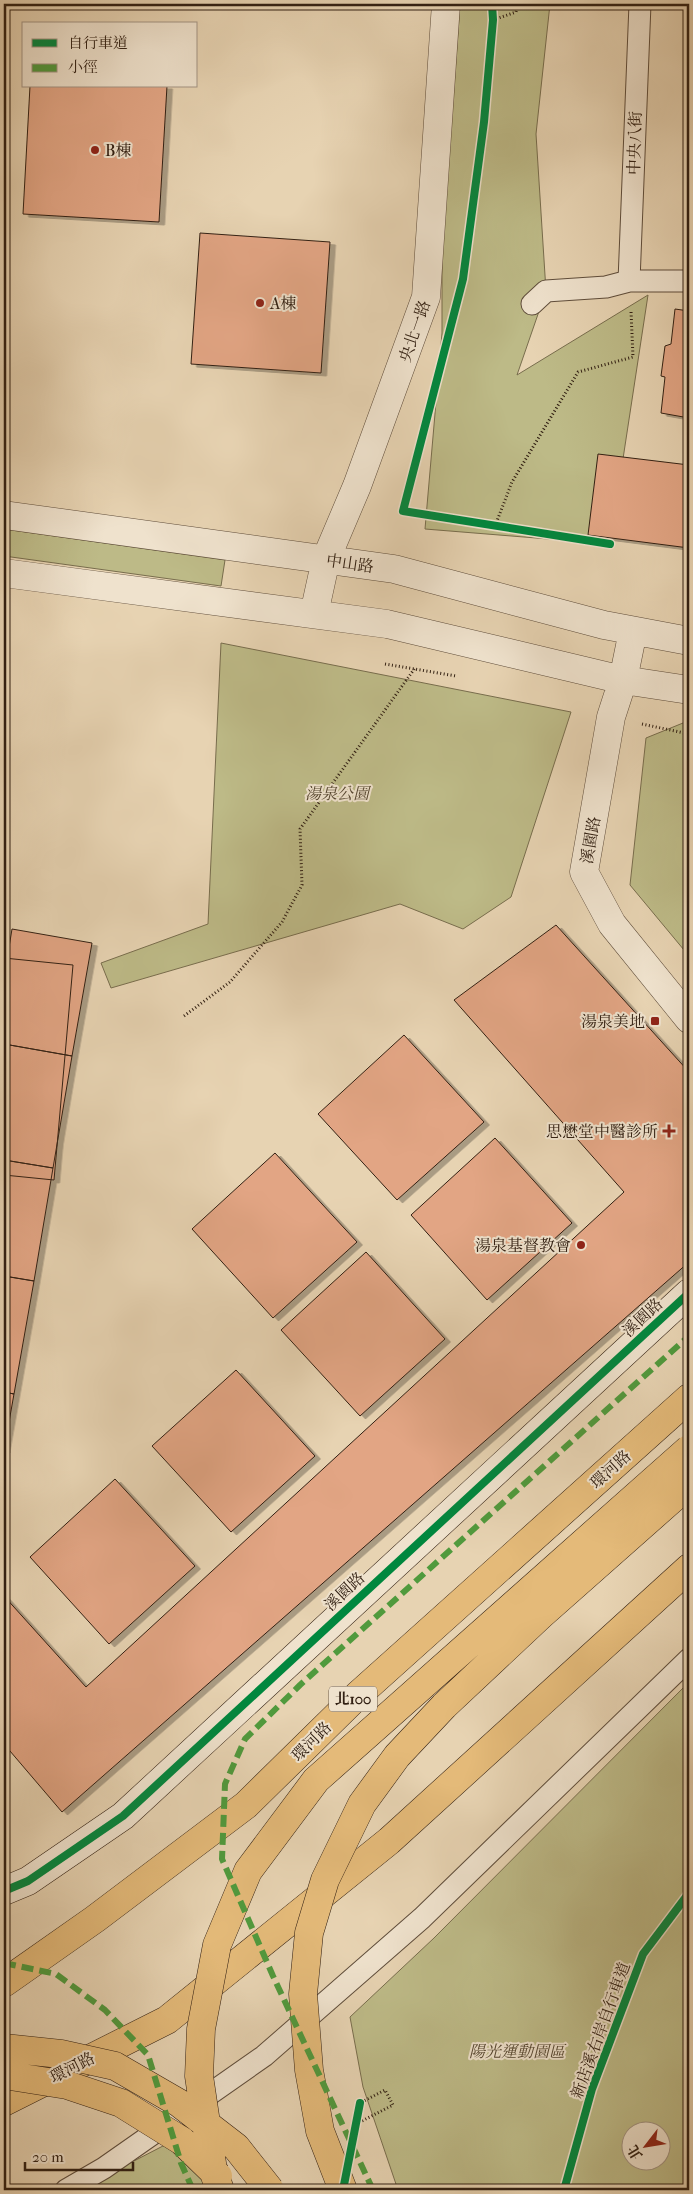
<svg xmlns="http://www.w3.org/2000/svg" width="693" height="2194" font-family="'IM FELL French Canon','Noto Serif TC',serif">
	<defs>
		<filter id="shadow"><feDropShadow dx="5.5" dy="3" stdDeviation="0" flood-color="#0004"/></filter>
	</defs>
	<rect width="100%" height="100%" fill="#e7d3b2"/>
	<filter id="stains"><feTurbulence type="fractalNoise" baseFrequency=".004" numOctaves="4"/><feColorMatrix values="0 0 0 0 .2 0 0 0 0 .09 0 0 0 0 .02 0 0 0 .5 -.17"/></filter>
	<radialGradient id="worn" r=".72"><stop offset=".6" stop-color="#630" stop-opacity="0"/><stop offset="1" stop-color="#630" stop-opacity=".3"/></radialGradient>
	<path fill="#bdba87" stroke="#786d4d" fill-rule="evenodd" d="M460 4H550L536 134 546 291 517 375 648 295 610 544 425 529 442 333V252Z
		M4 529 225 560 221 586 4 556Z
		M221 643 571 712 511 897 463 929 400 904 111 988 101 963 208 924Z
		M683 723 689 724V956L630 885 646 738Z
		M689 1682V2190H398L363 2087 350 2017 434 1938ZM630 2132H660V2162H630Z
		M188 2133 207 2190H78Z"/>
	<path fill="#e2a584" stroke="#322013" filter="url(#shadow)" d="M30 86H167L159 222 23 214Z
		M200 233 330 242 321 373 191 364Z
		M675 309 689 311V418L661 413 665 377 661 376 665 346 671 344Z
		M598 454 689 465V548L588 535Z
		M556 925 689 1072V1262L62 1812 4 1744V1596L86 1687 624 1192 454 1000Z
		M12 929 92 943 72 1056 4 1044V978Z
		M4 958 73 965 54 1180 4 1175Z
		M404 1035 484 1122 397 1200 318 1114Z
		M4 1044 72 1056 53 1168 4 1160Z
		M495 1138 572 1223 487 1300 411 1215Z
		M275 1153 357 1242 273 1318 192 1229Z
		M4 1160 53 1168 34 1281 4 1276Z
		M366 1252 445 1339 360 1416 281 1330Z
		M4 1276 34 1281 14 1394 4 1392Z
		M236 1370 315 1456 231 1532 152 1446Z
		M4 1392 14 1394 4 1450Z
		M115 1479 195 1566 109 1644 30 1557Z"/>
	<g fill="none" stroke-linecap="round" stroke-linejoin="round">
		<g stroke="#5f4d3b" stroke-width="23">
			<path id="lane" d="M629 281 640 4
				M532 304 546 291 606 287 629 281H689
				M66 2190 104 2168 264 2056 422 1918 689 1659"/>
		</g>
		<g stroke="#5f4d3b" stroke-width="29">
			<path id="street" d="M4 515 394 569 604 625 689 641
				M4 573 387 624 623 680 689 690
				M314 614 326 559 357 486 426 297 446 4
				M633 631 623 680 611 717 584 872 612 924 689 1019"/>
		</g>
		<g stroke="#322013" stroke-width="29">
			<path id="secondary" d="M4 1891 28 1881 123 1816 689 1293"/>
		</g>
		<g stroke="#322013" stroke-width="29">
			<path id="highway" d="M4 1983 95 1919 246 1805 358 1695 689 1398
				M4 2102 167 2020 389 1841 689 1568"/>
		</g>
		<path stroke="#322013" stroke-width="3" stroke-dasharray="1 2.5" stroke-linecap="butt" d="M493 20 516 12 518 4
			M462 283 484 122 493 20 492 4
			M445 347 403 511 610 544
			M495 526 512 482 578 372 633 357 631 311
			M385 664 456 676
			M642 724 689 734
			M184 1016 230 982 282 922 302 885 300 829 415 668
			M356 2124 393 2105 385 2090 360 2103"/>
		<use href="#lane" stroke="#efe2cd" stroke-width="21"/>
		<use href="#street" stroke="#efe2cd" stroke-width="28"/>
		<use href="#secondary" stroke="#efe2cd" stroke-width="28"/>
		<use href="#highway" stroke="#e4ba79" stroke-width="28"/>
		<g stroke="#322013" stroke-width="29" stroke-linecap="butt">
			<path id="highway-bridge" d="M4 2048 61 2054 115 2066 179 2103 236 2147 270 2190
				M4 2075 67 2085 121 2103 182 2141 218 2176
				M220 2190 213 2170 199 2076 201 2029 217 1945 248 1871 316 1780 689 1449
				M343 2190 320 2131 309 2070 303 1994 309 1933 325 1880 362 1804 397 1756 444 1706 541 1615 689 1484"/>
		</g>
		<use href="#highway-bridge" stroke="#e4ba79" stroke-width="28"/>
		<path stroke="#509a3d" stroke-width="6" stroke-dasharray="12 6" stroke-linecap="butt" d="M4 1963 56 1974 105 2010 148 2055 181 2163 193 2190
			M373 2190 273 1976 222 1859 225 1784 245 1739 300 1685 689 1336"/>
		<g stroke="#efe2cd" stroke-width="11">
			<path id="cycleway" d="M492 4 493 20 484 122 463 279 403 511 610 544
				M4 1891 28 1881 123 1816 689 1293
				M343 2190 360 2103
				M564 2190 592 2089 643 1954 689 1893"/>
		</g>
		<use href="#cycleway" stroke="#00873e" stroke-width="8"/>
	</g>
	<g fill="#8f2418" stroke="#efe2cd" stroke-width="2">
		<circle cx="95" cy="150" r="5"/>
		<circle cx="260" cy="303" r="5"/>
		<rect x="650" y="1016" width="10" height="10" rx="2.5"/>
		<path d="M666.5 1123.5h5v5h5v5h-5v5h-5v-5h-5v-5h5z"/>
		<circle cx="581" cy="1245" r="5"/>
	</g>
	<g text-anchor="middle" stroke-width="4" stroke-linejoin="round" paint-order="stroke">
		<rect fill="#efe2cd" stroke="#6b5a4b" stroke-width="1" x="329" y="1686.5" width="48" height="25" rx="4"/>
		<g font-size="15" font-weight="bold" fill="#322013">
			<text x="353" y="1704">北100</text>
		</g>
		<g font-size="16" fill="#322013" stroke="#efe2cd">
			<text transform="translate(634 143) rotate(-88)" y="6">中央八街</text>
			<text transform="translate(414 331) rotate(-71)" y="6">央北一路</text>
			<text transform="translate(350 563) rotate(8)" y="6">中山路</text>
			<text transform="translate(590 840) rotate(-80)" y="6">溪園路</text>
			<text transform="translate(642 1317) rotate(-43)" y="6">溪園路</text>
			<text transform="translate(610 1469) rotate(-42)" y="6">環河路</text>
			<text transform="translate(344 1591) rotate(-43)" y="6">溪園路</text>
			<text transform="translate(311 1741) rotate(-45)" y="6">環河路</text>
			<text transform="translate(600 2030) rotate(-70)" y="6">新店溪右岸自行車道</text>
			<text transform="translate(72 2067) rotate(-27)" y="6">環河路</text>
		</g>
		<g font-size="16" fill="#322013" stroke="#efe2cd" text-anchor="end">
			<text x="105" y="156" text-anchor="start">B棟</text>
			<text x="270" y="309" text-anchor="start">A棟</text>
			<text x="645" y="1027">湯泉美地</text>
			<text x="658" y="1137">思懋堂中醫診所</text>
			<text x="571" y="1251">湯泉基督教會</text>
		</g>
		<g font-size="16" font-style="italic" fill="#554630" stroke="#efe2cd">
			<text x="337" y="799">湯泉公園</text>
			<text x="517" y="2057">陽光運動園區</text>
		</g>
	</g>
	<rect width="693" height="2194" fill="none" stroke="#e7d3b2" stroke-width="20"/>
	<rect x="5" y="5" width="683" height="2184" fill="none" stroke="#322013" stroke-width="2.5"/>
	<rect x="10" y="10" width="673" height="2174" fill="none" stroke="#322013"/>
	<rect x="22" y="22" width="175" height="65" fill="#efe2cd" stroke="#a39483"/>
	<rect x="32" y="39" width="25" height="8" fill="#00873e" stroke="#a39483"/>
	<text x="68" y="48" font-size="15" fill="#322013">自行車道</text>
	<rect x="32" y="64" width="25" height="8" fill="#509a3d" stroke="#a39483"/>
	<text x="68" y="72" font-size="15" fill="#322013">小徑</text>
	<g transform="translate(646 2146) rotate(239)"><circle r="24" fill="#efe2cd" stroke="#a39483"/>
	<path d="M0-4L9 19L0 12L-9 19Z" fill="#8f2418"/>
	<text y="-8" font-size="14" font-weight="bold" text-anchor="middle" fill="#322013">北</text>
	</g>
	<path d="M25 2162v8h108v-8" fill="none" stroke="#322013" stroke-width="2.5"/>
	<text x="32" y="2162" font-size="15" fill="#322013" stroke="#efe2cd" stroke-width="4" paint-order="stroke">20 m</text>
	<rect width="100%" height="100%" filter="url(#stains)"/>
	<rect width="100%" height="100%" fill="url(#worn)"/>
</svg>
